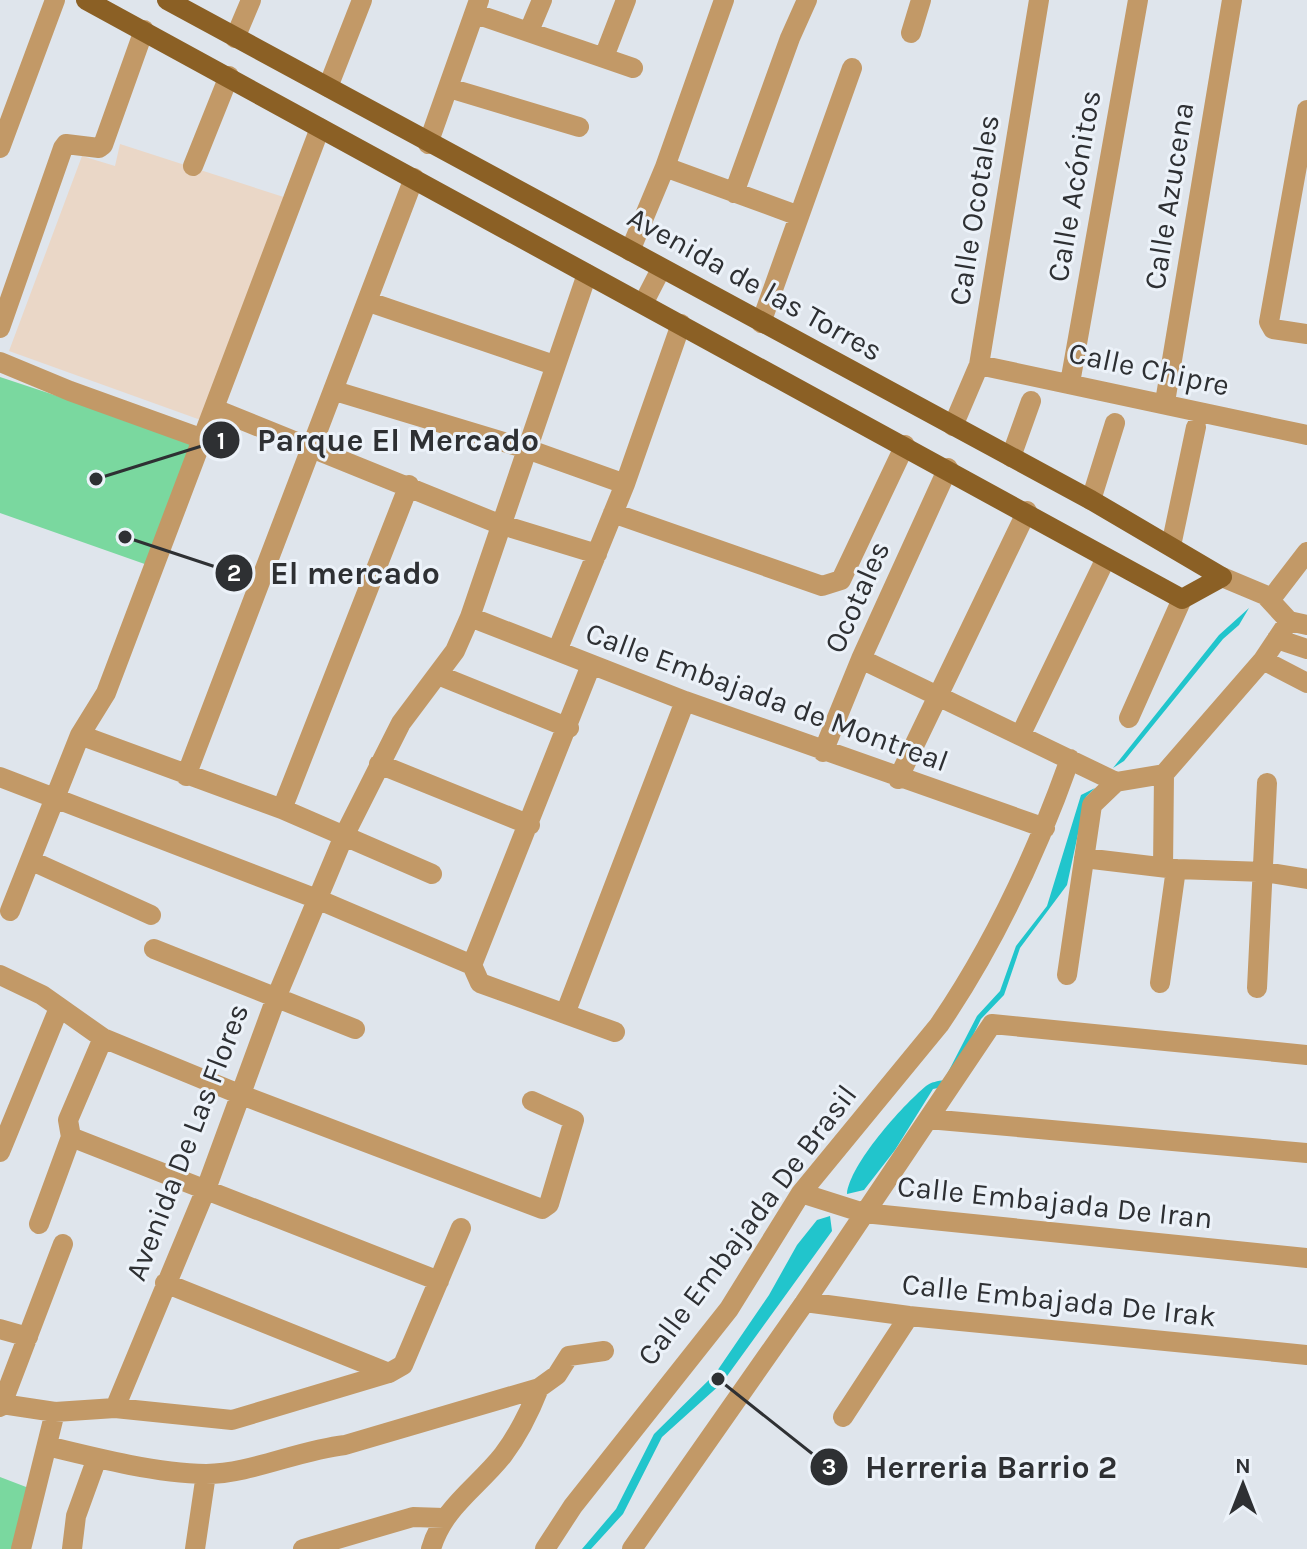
<svg xmlns="http://www.w3.org/2000/svg" width="1307" height="1549" font-family="Karla,sans-serif">
	<rect width="100%" height="100%" fill="#dfe5ec"/>
	<path fill="#ead7c7" d="M120 144 293 200 209 423 9 351 82 156 115 166Z"/>
	<path fill="#7ad89f" d="M0 377 205 445 156 568 0 513Z
		M0 1477 34 1490 20 1549H0Z"/>
	<path fill="#21c5cc" d="M1249 608 1239 625 1223 639 1124 761 1113 768 1219 635Z
		M1095 788 1086 797 1067 885 1020 948 1004 995 981 1019 948 1086 933 1089 895 1150 864 1190 847 1194C850 1164 902 1106 926 1086 931 1082 938 1081 944 1080L977 1016 1000 991 1016 946 1047 906 1081 795Z
		M830 1216 832 1231 722 1383 662 1437 623 1514 591 1549H582L616 1509 654 1434 715 1374 769 1295 797 1245 817 1220Z"/>
	<g fill="none" stroke-linecap="round" stroke-linejoin="round">
		<path stroke="#c29967" stroke-width="20" d="M476 14 633 68
			M529 31 542 0
			M911 33 921 0
			M235 38 251 0
			M604 57 626 0
			M328 87 362 0
			M449 88 579 127
			M1307 110 1269 322 1273 329 1307 334
			M428 144 479 0
			M0 148 55 0
			M193 166 229 76
			M665 167 799 216
			M734 193 790 38 807 0
			M630 251 665 167 724 0
			M369 302 554 365
			M644 302 661 269
			M761 323 852 68
			M0 328 63 148 66 144 99 148 103 145 144 30
			M0 362 70 391 203 439
			M979 365 1307 435
			M1070 383 1138 0
			M335 391 527 449 625 484
			M1165 402 1232 0
			M215 409 499 524 597 554
			M953 426 979 365 1039 0
			M1011 457 1031 401
			M1091 500 1115 423
			M613 513 822 586 841 580 905 445
			M1171 546 1196 427
			M1222 577 1265 595 1289 621 1307 625
			M1271 599 1307 552
			M470 617 685 701 1045 828
			M1277 639 1307 649
			M557 651 625 484 681 324
			M861 659 1116 782 1164 774 1263 660 1289 621
			M1263 660 1307 683
			M438 675 569 728
			M1129 718 1182 599
			M1021 734 1106 558
			M80 735 282 809 432 874
			M823 752 861 659 948 468
			M379 764 530 825
			M186 776 414 178
			M0 777 317 899 472 965 480 983 615 1032
			M898 779 1027 511
			M282 809 409 485
			M1084 858 1176 869 1265 872 1307 879
			M32 861 151 915
			M1163 868 1164 774
			M10 911 80 735 106 693 320 128
			M154 949 355 1029
			M472 965 591 665
			M0 975 42 995 103 1038 239 1094 542 1209 549 1204 574 1120 532 1101
			M1067 975 1092 805 1116 782
			M1160 983 1176 869
			M1257 988 1267 783
			M565 1014 685 701
			M928 1119 1307 1153
			M71 1137 439 1281
			M0 1152 59 1008
			M801 1193 864 1213 1307 1258
			M39 1224 71 1137 68 1120 103 1038
			M165 1283 389 1373
			M805 1302 909 1316 1307 1355
			M0 1329 28 1337
			M2 1404 63 1244
			M0 1407 2 1404 55 1412 115 1408 232 1420 389 1373 403 1365 461 1228
			M115 1408 206 1189 276 998 343 838 401 723 455 651 470 617 587 274
			M843 1417 909 1316
			M47 1446C96 1458 155 1473 206 1474 250 1474 299 1450 345 1445L539 1388 557 1375 569 1356 604 1351
			M21 1549 55 1412
			M72 1549 76 1516 97 1458
			M195 1549 206 1474
			M303 1549 413 1517 444 1518
			M431 1549C443 1507 478 1487 503 1455 518 1435 530 1411 539 1388
			M545 1549 573 1506 729 1309 801 1193 939 1025C995 943 1037 852 1070 759
			M632 1549 805 1302 992 1024 1307 1055"/>
		<path stroke="#8b6025" stroke-width="20" d="M86 0 1182 599 1222 577 1091 500 167 0"/>
	</g>
	<g text-anchor="middle" stroke-width="6" stroke-linejoin="round" paint-order="stroke">
		<g font-size="30" fill="#2e3033" stroke="#ecf2f9">
			<text transform="translate(1074 186) rotate(-80)" y="10">Calle Acónitos</text>
			<text transform="translate(1169 196) rotate(-81)" y="10">Calle Azucena</text>
			<text transform="translate(974 210) rotate(-81)" y="10">Calle Ocotales</text>
			<text transform="translate(755 284) rotate(29)" y="10">Avenida de las Torres</text>
			<text transform="translate(1149 369) rotate(12)" y="10">Calle Chipre</text>
			<text transform="translate(857 597) rotate(-66)" y="10">Ocotales</text>
			<text transform="translate(767 697) rotate(20)" y="10">Calle Embajada de Montreal</text>
			<text transform="translate(187 1142) rotate(-69)" y="10">Avenida De Las Flores</text>
			<text transform="translate(1055 1202) rotate(6)" y="10">Calle Embajada De Iran</text>
			<text transform="translate(747 1225) rotate(-53)" y="10">Calle Embajada De Brasil</text>
			<text transform="translate(1059 1300) rotate(6)" y="10">Calle Embajada De Irak</text>
		</g>
	</g>
	<path fill="none" stroke="#2e3033" stroke-width="3" d="M96 479L221 440M125 537L234 573M718 1379L829 1467"/>
	<g fill="#2e3033" stroke="#ecf2f9" stroke-width="3">
		<circle cx="96" cy="479" r="8"/>
		<circle cx="125" cy="537" r="8"/>
		<circle cx="718" cy="1379" r="8"/>
		<circle cx="221" cy="440" r="20"/>
		<circle cx="234" cy="573" r="20"/>
		<circle cx="829" cy="1467" r="20"/>
	</g>
	<g font-size="24" text-anchor="middle" font-weight="bold" fill="#fff">
		<text x="221" y="449">1</text>
		<text x="234" y="581">2</text>
		<text x="829" y="1475">3</text>
	</g>
	<g font-size="32" text-anchor="middle" font-weight="bold" fill="#2e3033" stroke="#ecf2f9" stroke-width="6" stroke-linejoin="round" paint-order="stroke">
		<text x="398" y="451">Parque El Mercado</text>
		<text x="355" y="584">El mercado</text>
		<text x="991" y="1478">Herreria Barrio 2</text>
	</g>
	<g transform="translate(1243 1485)" stroke="#ecf2f9" stroke-width="6" paint-order="stroke">
	<path d="M0-6L14 30L0 20L-14 30Z" fill="#2e3033"/>
	<text y="-12" font-size="22" font-weight="bold" text-anchor="middle" fill="#2e3033">N</text>
	</g>
</svg>
